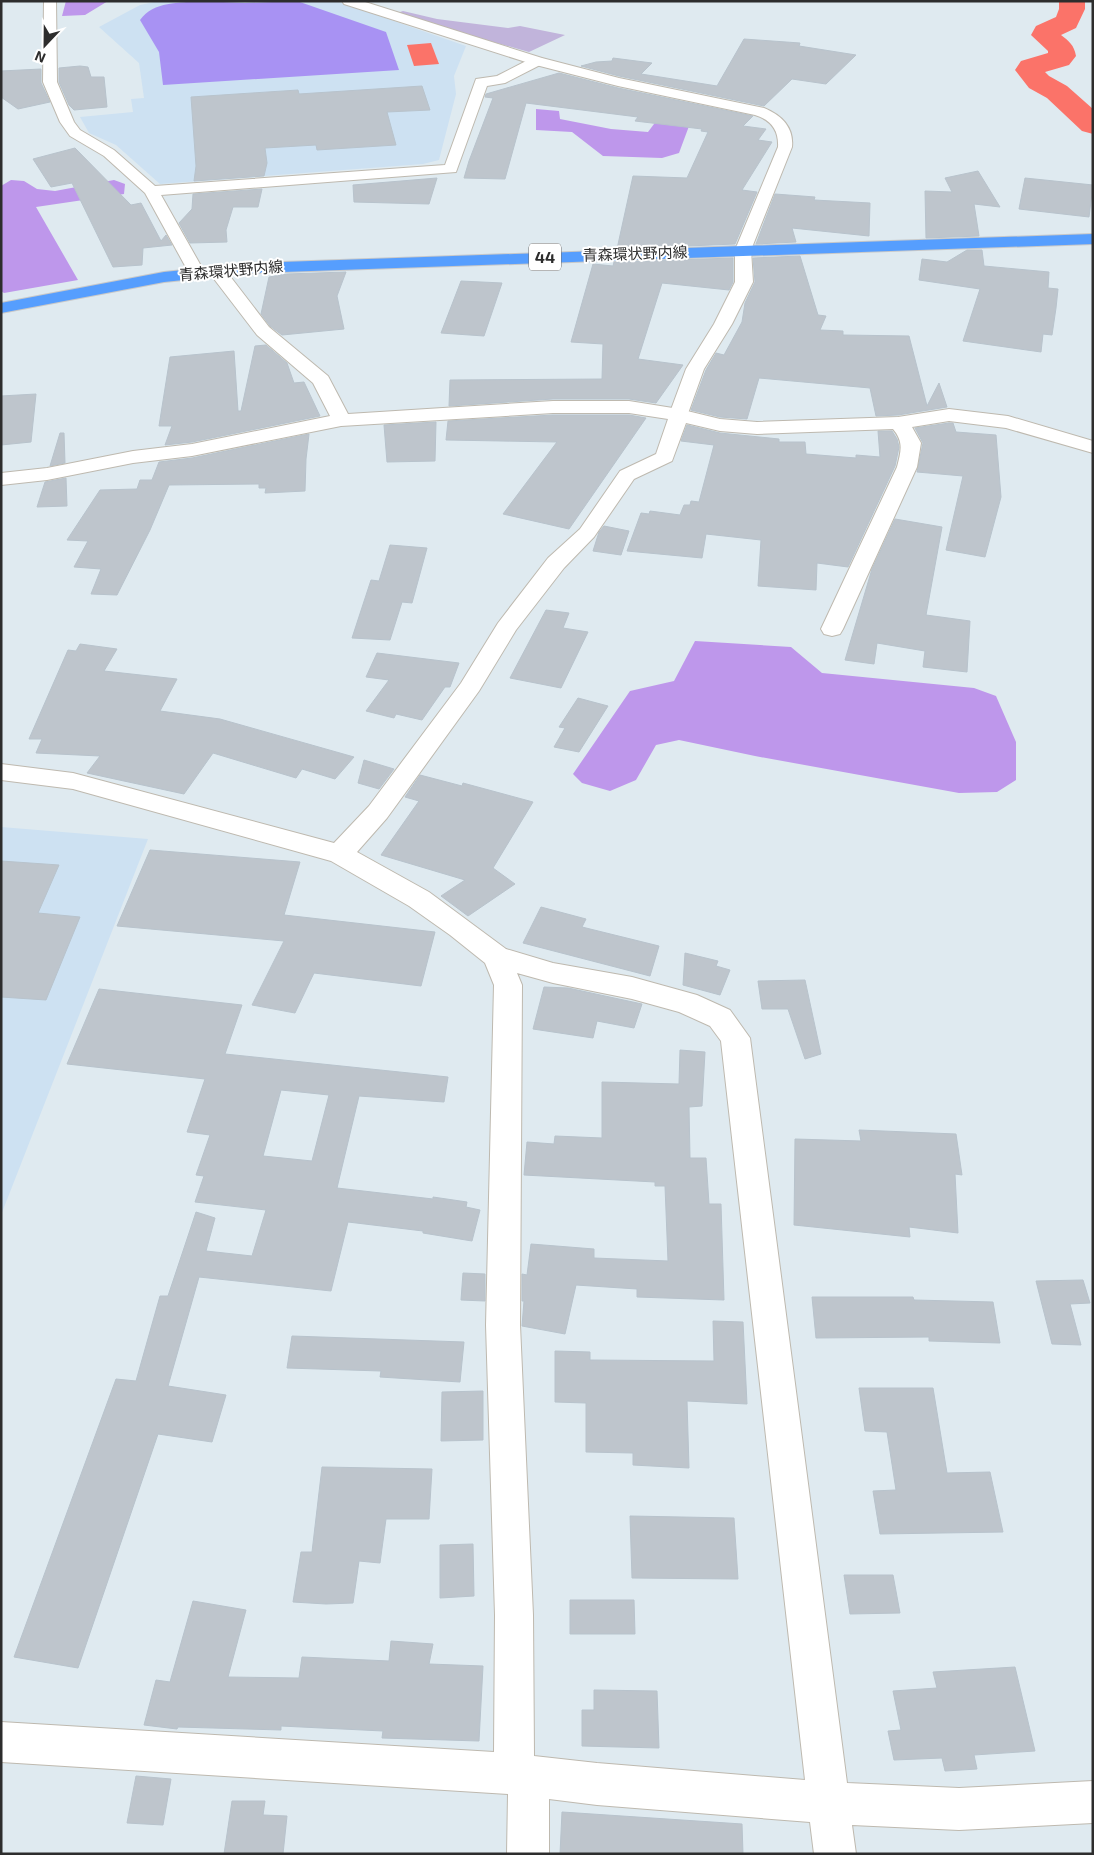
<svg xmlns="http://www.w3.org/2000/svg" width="1094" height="1855" font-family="'Exo 2','Noto Sans JP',sans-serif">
	<rect width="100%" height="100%" fill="#dfeaf0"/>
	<path fill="#cde1f2" d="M159 1H336L466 46 454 76 456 94 439 160 423 164 160 184 116 145 89 133 80 117 133 112 131 99 144 98 139 63 99 27 140 5Z
		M1 827 148 839 1 1215Z"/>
	<path fill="#be97eb" d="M66 1H108L85 15 62 16Z
		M536 109 559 111 560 119 611 129 648 132 660 116 692 118 679 153 662 158 603 156 572 132 536 130Z
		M11 180 24 181 37 189 55 191 114 180 125 184 124 194 36 207 78 280 4 293 1 291V186Z
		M695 641 791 647 822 673 974 688 996 696 1016 742V780L997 792 959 793 755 756 679 740 656 745 636 780 610 791 582 783 573 774 630 691 674 681Z"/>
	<path fill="#c1b4db" d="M403 11 437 19 508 28 520 26 565 35 529 52 394 14Z"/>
	<path fill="#a892f3" d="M201 1 245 3 297 1 386 32 399 70 163 85 159 52 140 20C154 1 179 3 201 1Z"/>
	<path fill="#fb7369" d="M431 43 439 64 414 66 407 45Z"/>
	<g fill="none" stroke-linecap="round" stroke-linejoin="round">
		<path fill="#fb7369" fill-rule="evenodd" d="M1059 1H1085V9L1076 28 1061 35C1069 41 1074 45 1076 56L1069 65 1045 72 1049 76 1067 86 1093 109V134L1082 131 1047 98 1029 88 1015 70 1021 61 1048 53V51L1031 35 1036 26 1056 17 1059 9Z"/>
	</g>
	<path fill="#bec5cc" stroke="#b8c3cc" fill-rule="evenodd" d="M744 39 800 43 799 46 856 55 826 84 792 79 764 106 619 76 581 66 596 62 612 61 613 58 652 63 641 74 717 86Z
		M80 66 88 67 91 77H104L107 107 74 110 69 105 59 82V68Z
		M41 69V83L50 102 18 109 1 97V71Z
		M559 73 618 88 753 116 743 126 766 129 758 140 772 142 742 190 757 192 735 244 617 249 633 176 687 178 708 132 701 131 702 129 635 121 638 117 526 103 505 179 464 178 469 161 493 98 485 97 486 94Z
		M422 86 430 110 387 112 396 145 317 150 316 145 265 148 267 163 264 176 194 181 196 166 191 97 298 90 299 94Z
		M75 148 131 205 141 203 161 241 166 235 172 245 143 248 142 265 113 267 72 183 51 187 33 159Z
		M978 171 1000 207 974 204 979 236 926 238 925 191 952 192 945 178Z
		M437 178 429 204 354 202 353 185Z
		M1025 178 1093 185 1089 217 1019 209Z
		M262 189 258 207H233L226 230 227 242 190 243 179 223 192 209 193 194Z
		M775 194 815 197 814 200 870 203 869 236 792 228 796 242 756 244Z
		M967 250H982L984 266 1049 272 1048 288 1058 289 1056 308 1052 335 1043 334 1041 352 963 341 980 289 919 280 922 259 947 262Z
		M800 256 818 315 826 316 820 330 843 331V335L909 336 927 406 939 383 947 407 898 415 876 416 870 388 759 378 747 419 720 417 691 410 706 370 716 353 724 355 742 322 745 303 755 282 753 258Z
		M733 258V282L729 290 662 283 638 359 683 365 656 403 629 399H553L449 406 450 380 602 379 603 344 571 342 593 264 613 266 614 262Z
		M346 272 337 296 344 329 282 335 270 326 261 314 269 277 287 274Z
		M461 281 502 283 484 336 441 333Z
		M266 345 287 363 294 383 304 382 320 416 192 442 165 445 172 426H159L170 357 234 351 238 411H241L255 346Z
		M36 394 31 442 1 445V396Z
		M553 415H629L646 418 569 529 503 514 557 442 446 440 448 421Z
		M436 422 435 461 387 462 384 425Z
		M949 423H953L956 432 996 435 1001 497 985 557 946 550 963 476 917 472 923 443 915 428Z
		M687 425 720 433 779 439V442H805L806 454 856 458V455L880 457 878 431H892L897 439 899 447 895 466 848 567 817 563 816 590 758 586 761 540 706 534 702 558 627 551 641 513 649 514 650 511 680 515 684 505H690L691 501 699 502 714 445 681 441Z
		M60 433H64L65 463 50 466Z
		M309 434 306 459 305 491 265 493 266 488H259V484L169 485 150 530 117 595 91 594 101 569 74 567 88 541 67 540 100 490 137 489 140 480H152L159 462 192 458Z
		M66 478 67 506 37 507 45 482Z
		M895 519 942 527 926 615 970 621 967 672 923 667 925 651 877 643 874 664 845 660 872 569Z
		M604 526 629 531 621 555 593 551 599 532Z
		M390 545 427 548 412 603 402 602 390 640 352 638 371 580 379 581Z
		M546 610 569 613 563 628 588 632 561 688 510 678Z
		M80 644 117 649 104 671 177 679 160 711 220 719 354 757 335 779 302 769 296 778 213 753 184 794 87 773 100 756 36 753 42 739H29L68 650 76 651Z
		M377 653 459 663 450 687H445L422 720 396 714 394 718 366 711 389 680 366 677Z
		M578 698 608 706 579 752 554 747 565 728 559 727Z
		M364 760 394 769 379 789 358 783Z
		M420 775 462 786 463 783 533 802 493 868 515 884 468 916 441 896 465 880 381 855 419 801 405 797Z
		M150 850 300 862 284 915 435 932 421 986 314 973 295 1013 252 1005 284 941 117 926Z
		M1 861 59 865 38 913 80 917 46 1000 1 997Z
		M541 907 586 919 582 927 659 946 650 976 523 943Z
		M685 953 718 961 716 966 730 970 720 995 683 985Z
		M805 980 821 1054 805 1059 788 1009H762L758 981Z
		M544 987 568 988 642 1004 634 1028 597 1021 593 1038 533 1029Z
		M99 989 242 1005 225 1054 448 1077 444 1102 359 1096 337 1188 433 1199V1197L467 1202 466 1207 480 1210 472 1241 423 1233V1231L348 1222 331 1291 199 1277 168 1386 226 1395 212 1442 158 1434 78 1668 14 1657 116 1379 136 1381 160 1296H168L196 1212 215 1218 206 1251 252 1256 266 1210 195 1202 204 1176 196 1175 210 1135 187 1132 205 1079 67 1064ZM281 1090 329 1095 312 1161 263 1156Z
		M680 1050 705 1052 702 1106 689 1107 690 1158H706L709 1204H721L724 1300 637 1297V1289L576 1285 565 1334 522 1326 524 1301H522V1274L527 1275 531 1244 594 1249V1258L668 1261 665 1186H655V1182L524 1175 527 1142 554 1144 555 1136 602 1138V1082L679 1084Z
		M859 1130 956 1134 962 1175 955 1174 958 1233 909 1227 910 1237 794 1225 795 1139 861 1141Z
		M463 1273 485 1274V1301L461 1300Z
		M1083 1280 1090 1303 1070 1304 1081 1345 1052 1344 1036 1281Z
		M812 1297H913L914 1300 993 1302 1000 1343 929 1341V1337L816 1338Z
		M713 1321 743 1322 747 1404 687 1401 689 1468 633 1465V1453L586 1452V1403L555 1402V1351L590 1352V1360L714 1361Z
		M292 1336 464 1342 460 1382 380 1377 381 1371 287 1368Z
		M859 1388H933L947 1473 990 1472 1003 1532 880 1534 873 1491 896 1490 887 1432 865 1431Z
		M483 1391V1440L441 1441 442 1392Z
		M322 1467 432 1469 429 1519H386L380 1563 359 1561 353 1603 326 1604 293 1602 301 1552H312Z
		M630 1516 734 1518 738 1579 632 1578Z
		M473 1544 474 1596 440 1598V1545Z
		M844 1575H893L900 1613 850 1614Z
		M570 1600H634L635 1634H570Z
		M193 1601 246 1610 228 1677 299 1678 302 1657 389 1661 391 1641 433 1644 429 1664 483 1666 479 1741 382 1738 383 1731 281 1726V1730L178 1727 177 1729 144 1725 156 1680 170 1682Z
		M1015 1667 1035 1751 974 1755 977 1769 945 1771 942 1758 894 1760 888 1731 901 1730 893 1691 937 1688 933 1672Z
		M594 1690 657 1691 659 1748 582 1746V1710H594Z
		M136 1776 171 1779 163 1825 127 1823Z
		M232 1801H265L263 1815 287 1816 283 1854H224Z
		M562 1812 742 1824 743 1854H560Z"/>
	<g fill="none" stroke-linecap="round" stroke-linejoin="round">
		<g stroke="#beb9af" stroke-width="2">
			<path id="minor" d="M44 1H56L57 82 74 122 80 130 114 150 155 186 445 165 476 79 497 76 532 58H542L544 61 542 64 505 83 487 86 456 172 161 195 205 273 203 277H191L189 273 145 193 104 156 70 136 60 122 43 82Z
				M217 266 223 267 269 327 328 376 348 414 553 401H629L679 409 720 419 757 422 898 417 949 409 1008 416 1093 441V453L1006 428 949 421 912 427 921 443 917 467 843 629 840 634 832 636 824 634 821 629 897 467C901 451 904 442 893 429L757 434 720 431 686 423 672 461 634 479 594 537 564 568 516 630 479 691 387 818 357 852 429 892 506 949 553 963 632 977 697 995 730 1010 750 1038 847 1783 959 1788 1093 1781V1823L959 1830 852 1825 856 1854H814L810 1822 597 1805 549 1799V1854H507L508 1794 1 1762V1722L494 1752 495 1615 486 1325 494 985 485 963 450 935 409 906 331 861 73 789 1 780V764L73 773 334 843 369 806 461 683 498 623 548 558 580 529 620 471 656 454 668 419 629 413H553L341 426 192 456 133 463 47 480 1 485V473L47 468 133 451 192 444 330 416 313 383 257 335 211 275 209 271 211 267ZM517 973 553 983 632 999 679 1012 710 1026 721 1041 805 1780 597 1763 534 1756 533 1615 520 1325 522 985Z"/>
		</g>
		<g stroke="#beb9af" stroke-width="2">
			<path id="tertiary" d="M342 1H362L542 58 619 78 764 108C781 115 794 127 792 147L751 250 753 282 732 324 704 369 686 419 679 421 672 419 669 415 686 369 714 324 735 282V250L778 147C779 130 771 120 755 115L618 86 532 64 344 4Z"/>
		</g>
		<g stroke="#c8c8c8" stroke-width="2">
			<path id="primary" d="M1093 234V244L252 273 164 282 1 313V303L164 272 252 263Z"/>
		</g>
		<use href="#minor" fill="#fff" fill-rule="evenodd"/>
		<use href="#tertiary" fill="#fff" fill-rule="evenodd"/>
		<use href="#primary" fill="#569efe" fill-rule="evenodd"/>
	</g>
	<g text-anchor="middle" stroke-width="4" stroke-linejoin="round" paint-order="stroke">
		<g font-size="15" fill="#2d2d2d" stroke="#fff">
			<text transform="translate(635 254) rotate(-2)" y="5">青森環状野内線</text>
			<text transform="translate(231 271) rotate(-5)" y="5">青森環状野内線</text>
		</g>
		<rect fill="#fff" stroke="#6c6c6c" stroke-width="1" x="529" y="243.5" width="32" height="27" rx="4"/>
		<g font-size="16" font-weight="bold" fill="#2d2d2d">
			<text x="545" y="263">44</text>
		</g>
	</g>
	<rect width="1094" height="1855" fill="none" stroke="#2d2d2d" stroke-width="5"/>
	<g transform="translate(45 45) rotate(202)" stroke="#ffffff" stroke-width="4" paint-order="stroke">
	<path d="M0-4L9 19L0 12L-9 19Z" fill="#2d2d2d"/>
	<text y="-8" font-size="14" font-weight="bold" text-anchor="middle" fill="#2d2d2d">N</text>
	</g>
</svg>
